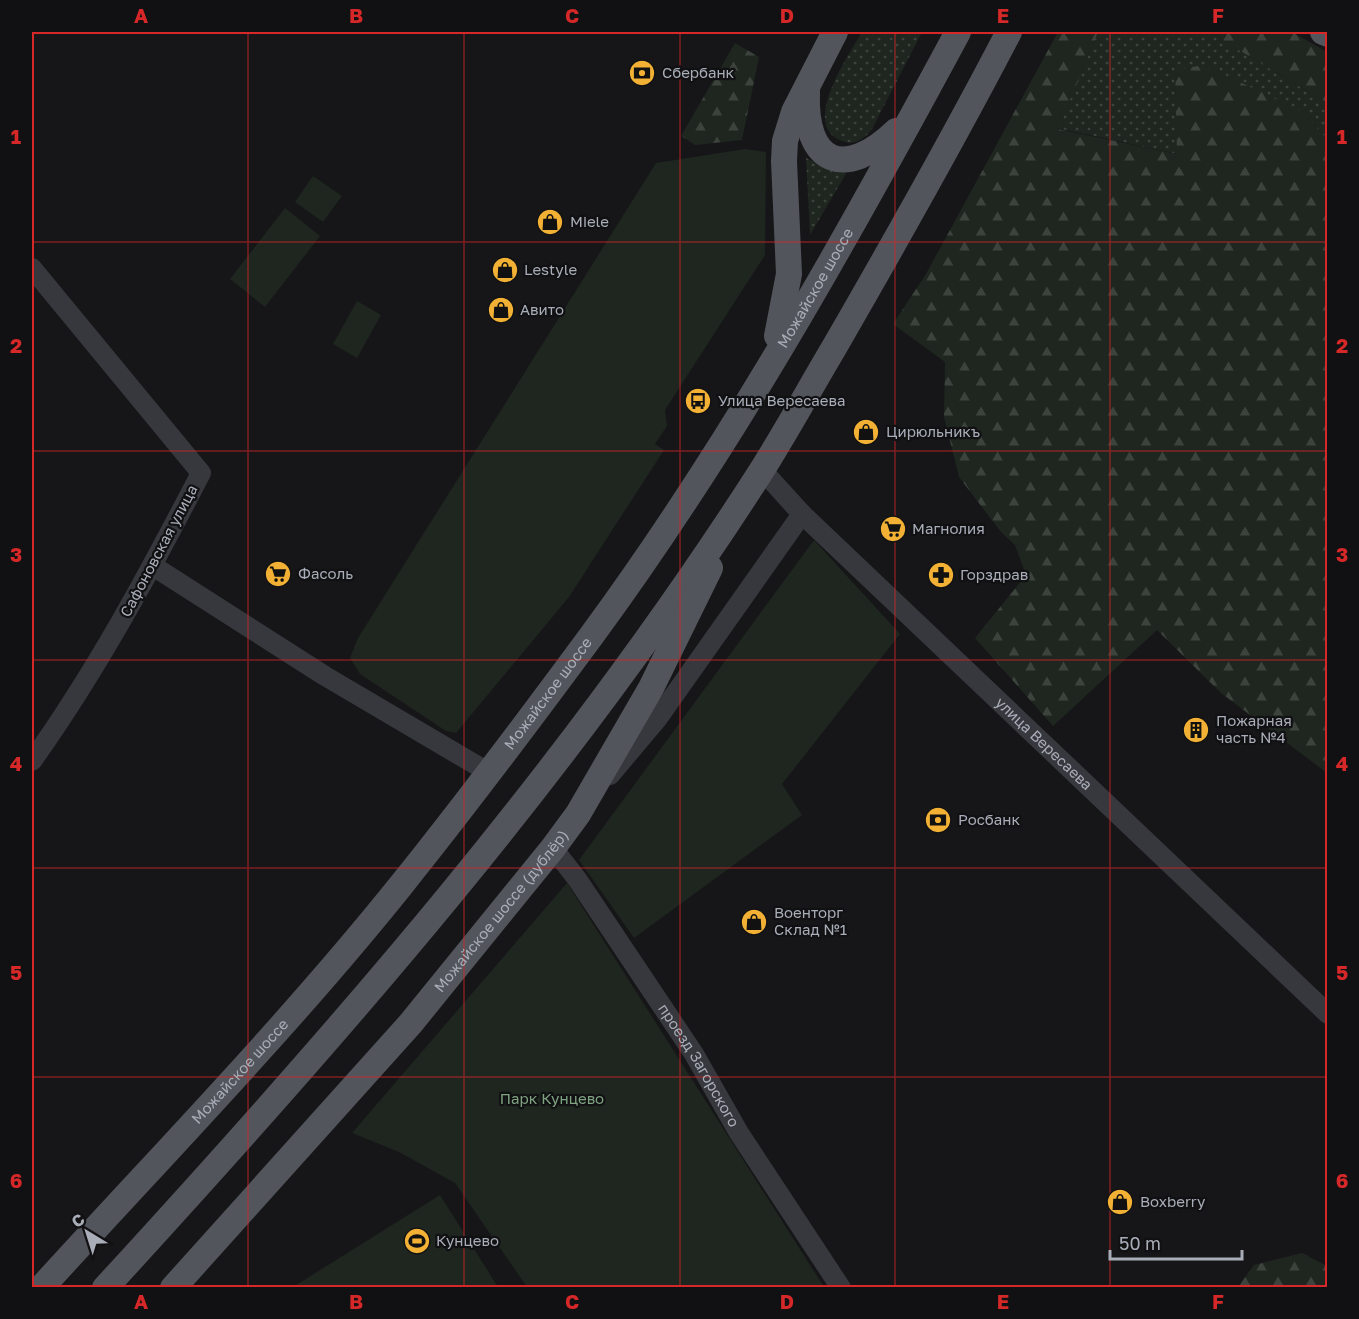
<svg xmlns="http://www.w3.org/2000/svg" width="1359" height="1319" font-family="'Golos Text',sans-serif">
	<defs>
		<pattern id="grass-dots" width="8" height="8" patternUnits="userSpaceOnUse" patternTransform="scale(1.5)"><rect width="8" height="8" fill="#1e261f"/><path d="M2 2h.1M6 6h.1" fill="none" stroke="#3c433d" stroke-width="1.8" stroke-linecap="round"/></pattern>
		<pattern id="forest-firs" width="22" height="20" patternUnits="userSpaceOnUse" patternTransform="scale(1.5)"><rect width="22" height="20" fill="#1e261f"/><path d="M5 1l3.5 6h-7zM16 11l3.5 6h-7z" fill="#3c433d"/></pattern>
	</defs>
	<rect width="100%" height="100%" fill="#161618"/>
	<path fill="url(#grass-dots)" d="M862 32H922L871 131C863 139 854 146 842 141 799 126 849 55 862 32Z
		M1098 32H1209L1327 103V139L1301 111 1175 71 1178 154 1057 128Z
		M806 158 834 171 847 172 810 235Z"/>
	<path fill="url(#forest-firs)" d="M1058 32H1098L1058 129 1177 154 1175 70 1204 65 1301 111 1327 139V773L1221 693 1157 630 1053 726 975 638 1026 575 1015 545 1001 532 959 477 944 417 945 362 893 324 926 274Z
		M1209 32H1292L1327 52V103Z
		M735 43 759 57 742 140 695 145 681 136Z
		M1302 1253 1327 1266V1287H1238L1254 1265Z"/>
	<path fill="#1e261f" d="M745 149 766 152 765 255 665 410 667 426 655 444 664 450 569 597 456 733 446 731 360 674 350 658 358 638 656 163Z
		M313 176 342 196 323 222 295 202Z
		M285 208 320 236 265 307 230 279Z
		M357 301 381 315 357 358 333 344Z
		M814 540 900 634 782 784 802 815 634 938 579 860Z
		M567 883 824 1287H527L455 1183 399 1152 352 1133Z
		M440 1195 498 1287H293Z"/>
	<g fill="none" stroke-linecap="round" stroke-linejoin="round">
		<g stroke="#37383d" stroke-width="20">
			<path d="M32 268 201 473C149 573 97 670 32 761"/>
			<path id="s1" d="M762 470 802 514 1328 1014"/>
			<path d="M153 566 325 676 488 772"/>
			<path d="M610 775 658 718 802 514"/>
			<path id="s2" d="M553 848 577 879 694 1054 739 1133 841 1288"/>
		</g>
		<g stroke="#53555c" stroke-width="26">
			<path d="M1323 32 1328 34"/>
			<path d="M807 92C804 165 845 180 896 131"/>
			<path d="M777 336 789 274 784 161 785 141 794 112 835 32"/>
			<path id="s3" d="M41 1288C162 1155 289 1025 402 884 467 803 530 719 592 635 731 446 847 238 958 32"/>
			<path d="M105 1288C341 1031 571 768 760 473 786 432 810 388 835 346 895 242 954 138 1009 32"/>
			<path id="s4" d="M173 1288 411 1023 553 848 578 814 651 688 710 568"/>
		</g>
	</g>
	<path fill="none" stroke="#d62828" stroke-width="1.5" stroke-opacity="0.55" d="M248 32V1288M464 32V1288M680 32V1288M895 32V1288M1110 32V1288M32 242H1328M32 451H1328M32 660H1328M32 868H1328M32 1077H1328"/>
	<defs>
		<g id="bank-disc" transform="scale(1.35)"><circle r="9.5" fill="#f2b134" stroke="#111113"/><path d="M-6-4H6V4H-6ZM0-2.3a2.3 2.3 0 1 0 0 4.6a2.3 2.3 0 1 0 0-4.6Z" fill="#111"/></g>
		<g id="shop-disc" transform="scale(1.35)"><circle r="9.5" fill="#f2b134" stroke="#111113"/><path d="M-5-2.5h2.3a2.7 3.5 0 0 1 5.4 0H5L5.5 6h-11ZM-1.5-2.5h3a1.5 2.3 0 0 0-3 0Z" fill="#111"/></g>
		<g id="bus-disc" transform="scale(1.35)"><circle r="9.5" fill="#f2b134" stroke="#111113"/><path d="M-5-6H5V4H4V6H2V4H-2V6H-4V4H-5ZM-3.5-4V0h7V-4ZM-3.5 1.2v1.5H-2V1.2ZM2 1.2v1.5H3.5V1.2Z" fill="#111"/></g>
		<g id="supermarket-disc" transform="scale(1.35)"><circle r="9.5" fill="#f2b134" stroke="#111113"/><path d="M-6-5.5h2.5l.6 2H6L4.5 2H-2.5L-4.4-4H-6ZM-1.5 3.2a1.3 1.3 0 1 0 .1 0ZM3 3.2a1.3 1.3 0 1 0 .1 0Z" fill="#111"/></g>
		<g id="pharmacy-disc" transform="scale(1.35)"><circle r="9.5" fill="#f2b134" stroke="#111113"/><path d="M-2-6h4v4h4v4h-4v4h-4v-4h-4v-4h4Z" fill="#111"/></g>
		<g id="building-disc" transform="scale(1.35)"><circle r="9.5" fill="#f2b134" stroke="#111113"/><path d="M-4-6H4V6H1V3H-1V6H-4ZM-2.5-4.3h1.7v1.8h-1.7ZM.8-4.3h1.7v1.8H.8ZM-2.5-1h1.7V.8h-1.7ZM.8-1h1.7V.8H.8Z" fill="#111"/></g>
		<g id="stadium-disc" transform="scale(1.35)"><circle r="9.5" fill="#f2b134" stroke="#111113"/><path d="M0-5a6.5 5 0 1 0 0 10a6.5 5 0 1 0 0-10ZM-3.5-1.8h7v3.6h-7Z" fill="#111"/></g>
	</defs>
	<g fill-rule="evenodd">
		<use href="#bank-disc" x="642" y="73"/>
		<use href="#shop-disc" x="550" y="222"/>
		<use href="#shop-disc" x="505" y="270"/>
		<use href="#shop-disc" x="501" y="310"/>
		<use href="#bus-disc" x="698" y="401"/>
		<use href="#shop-disc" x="866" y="432"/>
		<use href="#supermarket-disc" x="893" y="529"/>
		<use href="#supermarket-disc" x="278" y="574"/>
		<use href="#pharmacy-disc" x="941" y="575"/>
		<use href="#building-disc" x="1196" y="730"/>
		<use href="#bank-disc" x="938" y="820"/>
		<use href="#shop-disc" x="754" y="922"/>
		<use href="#shop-disc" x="1120" y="1202"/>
		<use href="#stadium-disc" x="417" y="1241"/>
	</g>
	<g text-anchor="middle" stroke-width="4.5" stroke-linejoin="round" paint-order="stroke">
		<g font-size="15" fill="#a8adb8" stroke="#111113" text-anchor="start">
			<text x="662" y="78">Сбербанк</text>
			<text x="570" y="227">Miele</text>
			<text x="524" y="275">Lestyle</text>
			<text x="520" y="315">Авито</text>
			<text x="718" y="406">Улица Вересаева</text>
			<text x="886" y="437">Цирюльникъ</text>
			<text x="912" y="534">Магнолия</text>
			<text x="298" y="579">Фасоль</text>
			<text x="960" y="580">Горздрав</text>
			<text x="1216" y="726">Пожарная<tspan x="1216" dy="17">часть №4</tspan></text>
			<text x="958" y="825">Росбанк</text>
			<text x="774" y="918">Военторг<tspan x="774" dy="17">Склад №1</tspan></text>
			<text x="1140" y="1207">Boxberry</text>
			<text x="436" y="1246">Кунцево</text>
		</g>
		<g font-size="15" fill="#a8adb8" stroke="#111113">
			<text dy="5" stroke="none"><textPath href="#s3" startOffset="1268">Можайское шоссе</textPath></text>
			<text transform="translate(159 551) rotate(-62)" y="5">Сафоновская улица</text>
			<text dy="5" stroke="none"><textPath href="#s3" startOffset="782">Можайское шоссе</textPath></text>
			<text dy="5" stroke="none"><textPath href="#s1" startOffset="393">улица Вересаева</textPath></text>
			<text dy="5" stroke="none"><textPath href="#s4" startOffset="500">Можайское шоссе (дублёр)</textPath></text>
			<text dy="5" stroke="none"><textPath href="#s2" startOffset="262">проезд Загорского</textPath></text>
			<text dy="5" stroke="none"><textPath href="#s3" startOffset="294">Можайское шоссе</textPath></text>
		</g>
		<g font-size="15" fill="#7fa381" stroke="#111113">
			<text x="552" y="1104">Парк Кунцево</text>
		</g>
	</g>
	<rect width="1359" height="1319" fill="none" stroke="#111113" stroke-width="66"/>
	<g transform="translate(87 1232) rotate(322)" stroke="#111113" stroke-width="4.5" paint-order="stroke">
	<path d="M0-4.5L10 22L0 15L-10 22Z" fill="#a8adb8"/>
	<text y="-9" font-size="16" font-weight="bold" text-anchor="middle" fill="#a8adb8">С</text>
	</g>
	<path d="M1110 1250v9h132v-9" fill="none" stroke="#a8adb8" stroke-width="3"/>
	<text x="1119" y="1250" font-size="18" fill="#a8adb8" stroke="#111113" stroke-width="4.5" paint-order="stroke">50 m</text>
	<rect x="33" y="33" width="1293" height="1253" fill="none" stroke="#d62828" stroke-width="2"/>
	<g font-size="20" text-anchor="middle" font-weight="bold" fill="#d62828">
		<text x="141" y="23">A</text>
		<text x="356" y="23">B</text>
		<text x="572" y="23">C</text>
		<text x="787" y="23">D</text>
		<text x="1003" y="23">E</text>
		<text x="1218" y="23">F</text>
		<text x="16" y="144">1</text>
		<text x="1342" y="144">1</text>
		<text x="16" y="353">2</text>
		<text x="1342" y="353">2</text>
		<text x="16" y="562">3</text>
		<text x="1342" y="562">3</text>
		<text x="16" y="771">4</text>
		<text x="1342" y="771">4</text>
		<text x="16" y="980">5</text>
		<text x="1342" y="980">5</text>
		<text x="16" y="1188">6</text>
		<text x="1342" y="1188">6</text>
		<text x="141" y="1309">A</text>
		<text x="356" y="1309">B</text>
		<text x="572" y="1309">C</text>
		<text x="787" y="1309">D</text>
		<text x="1003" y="1309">E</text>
		<text x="1218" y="1309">F</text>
	</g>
</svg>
